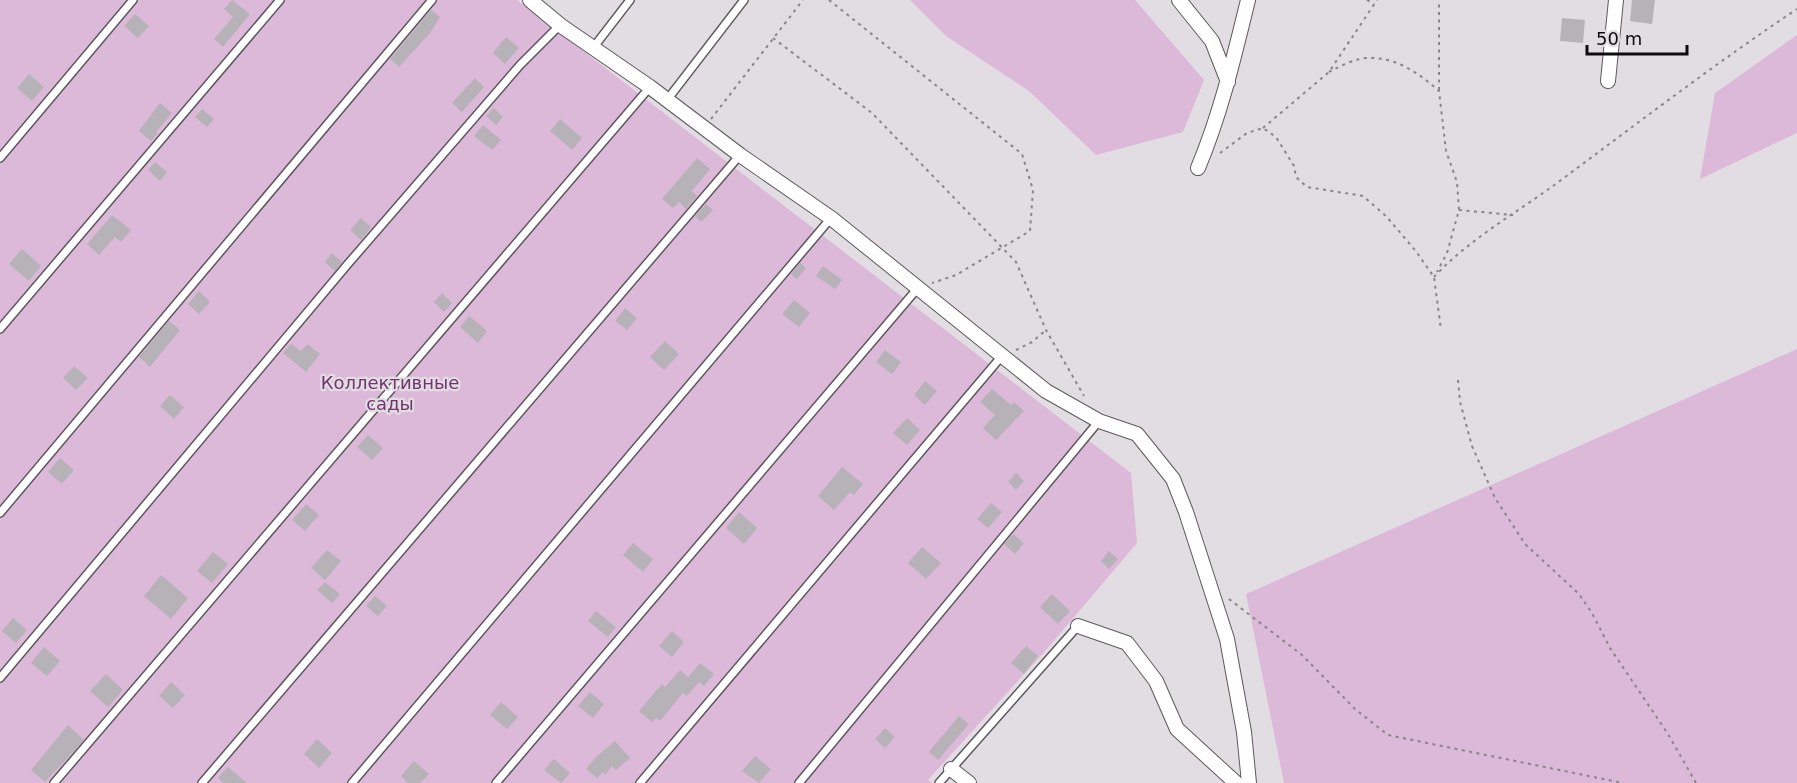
<svg xmlns="http://www.w3.org/2000/svg" width="1797" height="783" font-family="'DejaVu Sans',sans-serif">
	<rect width="100%" height="100%" fill="#e2dde2"/>
	<path fill="#ddb9d9" d="M0 0H517L1131 473 1137 543 1046 650 928 780 932 783H0Z
		M910 0H1135L1204 80 1183 132 1096 155 1029 91 946 36Z
		M1797 35V133L1700 179 1715 93Z
		M1797 349V783H1284L1246 594Z"/>
	<path fill="#b7b2b7" d="M232 0 250 14 223 47 214 39 233 17 224 9Z
		M1632 0H1655L1652 24 1630 21Z
		M431 10 440 17 430 33 399 67 390 59Z
		M135 14 149 26 138 38 124 26Z
		M1562 18 1585 20 1583 43 1560 41Z
		M506 37 519 48 505 64 493 53Z
		M29 74 44 87 32 101 17 88Z
		M475 78 484 87 462 112 452 103Z
		M160 103 172 113 156 132 158 133 151 141 139 131Z
		M494 108 503 117 496 125 486 116Z
		M202 109 214 119 207 127 195 117Z
		M560 119 582 138 572 150 550 131Z
		M483 125 501 140 492 150 474 136Z
		M697 158 710 169 692 191 697 196 686 209 679 202 673 208 662 199Z
		M155 162 167 172 160 181 148 170Z
		M706 204 713 210 701 222 695 216Z
		M112 215 131 230 121 242 115 237 99 255 87 244Z
		M361 218 371 227 361 240 350 230Z
		M22 249 41 266 29 281 9 264Z
		M332 253 342 262 335 271 325 262Z
		M800 263 806 268 797 279 791 274Z
		M823 266 842 280 835 289 816 276Z
		M199 291 210 302 199 314 188 304Z
		M442 293 452 303 444 312 434 302Z
		M794 300 810 313 799 327 782 314Z
		M625 308 637 318 627 330 615 321Z
		M469 316 487 331 478 343 460 327Z
		M169 321 180 330 150 367 139 357Z
		M665 341 679 354 664 370 650 357Z
		M291 344 301 351 307 344 320 354 306 372 283 353Z
		M885 350 901 362 892 374 876 362Z
		M74 366 88 378 76 390 63 378Z
		M925 381 937 391 925 405 914 395Z
		M992 389 1011 405 1014 402 1024 411 996 440 983 428 995 415 980 402Z
		M170 395 184 407 174 419 160 406Z
		M907 418 920 430 907 445 893 433Z
		M368 435 383 448 372 460 357 447Z
		M60 458 74 470 62 484 48 472Z
		M842 467 863 484 854 495 850 492 834 510 818 496Z
		M1016 473 1024 481 1016 490 1008 482Z
		M991 503 1002 512 988 528 977 519Z
		M306 504 319 515 305 531 292 520Z
		M739 512 757 528 744 544 726 528Z
		M1013 534 1024 543 1015 554 1004 544Z
		M633 543 653 559 643 572 623 555Z
		M922 547 941 563 926 579 908 563Z
		M327 550 341 561 325 580 311 568Z
		M1109 551 1118 559 1109 569 1101 561Z
		M213 552 228 564 212 583 197 571Z
		M161 575 188 598 171 619 144 596Z
		M325 582 340 594 332 603 317 590Z
		M1052 594 1070 611 1058 624 1040 607Z
		M375 596 387 606 378 616 366 606Z
		M596 611 616 627 608 637 588 621Z
		M13 618 27 630 16 643 2 631Z
		M672 631 684 642 672 657 659 646Z
		M1026 646 1038 656 1024 674 1011 663Z
		M44 647 60 661 47 676 31 663Z
		M700 663 714 674 704 686 699 682 687 696 683 693 660 721 656 718 652 722 639 711 662 684 665 687 680 670 688 677Z
		M106 674 123 690 108 707 90 691Z
		M171 682 185 695 173 708 159 696Z
		M590 692 604 704 593 718 578 706Z
		M501 702 518 717 507 729 490 715Z
		M959 716 969 724 938 760 929 752Z
		M68 725 84 740 45 782 31 770Z
		M885 728 895 737 885 748 875 739Z
		M317 739 332 753 319 768 304 754Z
		M615 741 630 758 616 770 612 766 605 775 603 772 597 778 586 769 596 757Z
		M755 756 771 769 759 783 742 771Z
		M554 759 570 773 561 783 544 770Z
		M414 761 429 774 420 783H408L401 776Z
		M228 767 247 783H223L218 778Z"/>
	<g fill="none" stroke-linecap="round" stroke-linejoin="round">
		<g stroke="#5d585c" stroke-width="10">
			<path id="service" d="M593 48 630 0
				M667 100 744 0
				M0 158 133 0
				M0 329 280 0
				M0 513 432 0
				M0 678 347 265 520 65 560 25
				M54 783 650 87
				M202 783 740 155
				M352 783 831 218
				M496 783 917 289
				M640 783 1001 357
				M799 783 1099 421
				M939 783 1078 626"/>
		</g>
		<g stroke="#5d585c" stroke-width="16">
			<path id="minor" d="M530 0 560 25 650 87 740 155 831 218 1046 391 1099 421 1137 434 1173 479 1186 512 1227 639 1244 732 1249 783
				M1179 0 1212 41 1228 82
				M1608 81 1616 0
				M1198 168C1221 113 1234 57 1248 0
				M1078 626 1127 643 1156 681 1177 729 1236 783
				M951 769 969 783"/>
		</g>
		<path stroke="#888487" stroke-width="2" stroke-dasharray="3 4.5" stroke-linecap="butt" d="M829 0 1022 154 1033 190 1030 231 956 275 932 283
			M1367 0 1374 4
			M773 38 872 113 1016 262 1046 330 1084 396
			M1329 72C1341 66 1355 58 1369 58 1396 57 1420 74 1439 91L1446 151 1457 182 1459 210 1447 253 1437 272
			M1439 90V0
			M711 119 803 0
			M1263 128 1329 72 1377 0
			M1220 153 1247 133 1263 128 1276 137 1294 166 1296 177 1307 187 1363 196 1386 216 1415 250 1434 277 1441 330
			M1459 210 1513 215
			M1434 277C1466 242 1514 214 1553 186 1634 126 1713 65 1797 9
			M1016 350 1032 342 1046 330
			M1458 380 1460 402 1472 446 1495 498 1525 544 1579 594 1592 613 1610 648 1668 734 1696 783
			M1229 599 1302 655 1355 709 1388 735 1623 783"/>
		<use href="#service" stroke="#fff" stroke-width="7"/>
		<use href="#minor" stroke="#fff" stroke-width="14"/>
	</g>
	<g text-anchor="middle" stroke-width="4.5" stroke-linejoin="round" paint-order="stroke">
		<g font-size="18" fill="#73336f" stroke="#e2dde2">
			<text x="390" y="389">Коллективные<tspan x="390" dy="21">сады</tspan></text>
		</g>
	</g>
	<path d="M1587 45v9h100v-9" fill="none" stroke="#0e0c0d" stroke-width="3"/>
	<text x="1596" y="45" font-size="18" fill="#0e0c0d" stroke="#e2dde2" stroke-width="4.5" paint-order="stroke">50 m</text>
</svg>
